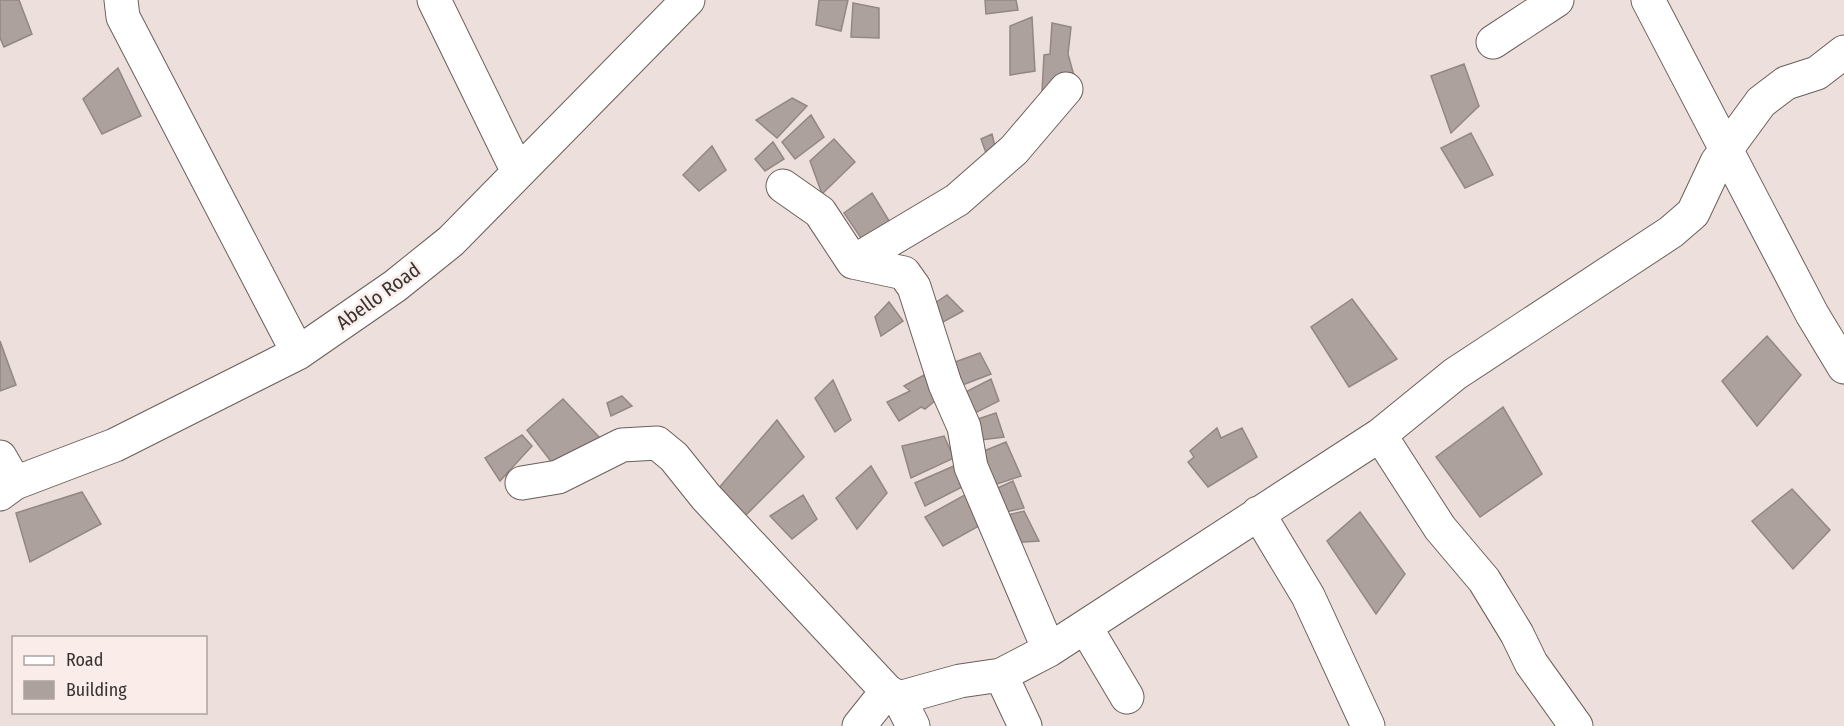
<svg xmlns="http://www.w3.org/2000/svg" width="1844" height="726" font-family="'Fira Sans Condensed',sans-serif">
	<rect width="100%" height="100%" fill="#ede0dc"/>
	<path fill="#ada19d" stroke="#938783" stroke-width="1.5" d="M0 0H19L32 34 4 47 0 38Z
		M819 0H848L841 31 816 25Z
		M985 0H1016L1018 10 986 14Z
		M853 3 879 8V38L851 37Z
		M1032 17 1035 71 1010 75V26Z
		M1052 23 1071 27 1068 54 1076 83 1042 92 1044 55 1050 54Z
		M1464 64 1479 106 1451 133 1431 76Z
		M118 68 141 116 102 134 83 99Z
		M792 98 807 106 777 138 756 120Z
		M811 115 824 137 795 159 782 142Z
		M1471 133 1493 175 1465 188 1441 148Z
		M992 134 998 159 991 167 981 139Z
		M834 139 855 162 822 194 810 161Z
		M773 142 784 159 765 171 755 159Z
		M712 146 726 170 699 191 683 175Z
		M872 193 891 224 863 241 844 213Z
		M947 295 963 311 934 327 926 309Z
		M1352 299 1397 359 1349 387 1311 327Z
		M889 302 903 321 881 336 875 317Z
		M1767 336 1801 375 1757 426 1722 381Z
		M0 341 16 385 0 391Z
		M980 353 991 374 960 386 955 362Z
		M924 375 937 399 925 409 921 407 899 421 887 402 910 391 904 386Z
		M991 379 999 401 965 418 960 395Z
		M833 380 851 420 835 432 815 398Z
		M622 396 632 406 611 416 607 403Z
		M563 399 601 439 556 468 527 430Z
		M1503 407 1542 474 1480 517 1436 457Z
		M996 413 1004 437 973 441 969 422Z
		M777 420 804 457 746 515 718 489Z
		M1217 428 1221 438 1242 428 1257 457 1208 487 1188 462 1194 457 1190 451Z
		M522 435 532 446 500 481 485 458Z
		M944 436 954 458 911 478 902 446Z
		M1006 442 1021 476 988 487 979 453Z
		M956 465 966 485 925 506 915 483Z
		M871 466 887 493 857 529 836 498Z
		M1013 481 1024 508 997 514 991 491Z
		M1792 489 1830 530 1793 569 1752 521Z
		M972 491 986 522 943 546 925 517Z
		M82 492 101 524 30 562 16 513Z
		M803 495 817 519 792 539 770 516Z
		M1024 511 1039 541 1007 543 999 517Z
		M1360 512 1405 574 1376 614 1327 541Z"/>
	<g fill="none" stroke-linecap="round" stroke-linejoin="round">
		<g stroke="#6a5f5b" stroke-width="35">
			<path id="minor" d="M121 0 123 17 298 353
				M434 0 518 172
				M1648 0 1812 314 1844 367
				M1493 42 1557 0
				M783 186 820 212 853 262 904 273 914 287 945 384 964 427 971 467 1049 650
				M853 262 957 200 1014 150 1066 89
				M1380 435 1440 528 1484 580 1517 634 1531 663 1576 726
				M0 457 15 483
				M522 483 558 477 622 445 657 443 674 457 706 497 887 691
				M0 494 15 483 115 445 298 353 395 286 451 241 688 0
				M1258 513 1308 596 1368 726
				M1086 628 1127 697
				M1001 675 1025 726
				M899 698 913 726
				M859 726 887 691 899 698 960 681 1001 675 1049 650 1380 435 1455 374 1671 232 1693 213 1717 162 1761 102 1786 83 1817 73 1844 52"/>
		</g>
		<use href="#minor" stroke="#fff" stroke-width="33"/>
	</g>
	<g text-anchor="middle" stroke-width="5" stroke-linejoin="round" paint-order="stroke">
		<g font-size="20" fill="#383331" stroke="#faede9">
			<text transform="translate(378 296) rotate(-36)" y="7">Abello Road</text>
		</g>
	</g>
	<rect x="12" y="636" width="195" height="78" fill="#faede9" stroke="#aca39f" stroke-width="1.5"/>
	<rect x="24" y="656" width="30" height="9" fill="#ffffff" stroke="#aca39f" stroke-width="1.5"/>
	<text x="66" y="666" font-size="18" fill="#383331">Road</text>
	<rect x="24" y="681" width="30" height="18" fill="#ada19d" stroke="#aca39f" stroke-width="1.5"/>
	<text x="66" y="696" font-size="18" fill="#383331">Building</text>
</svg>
